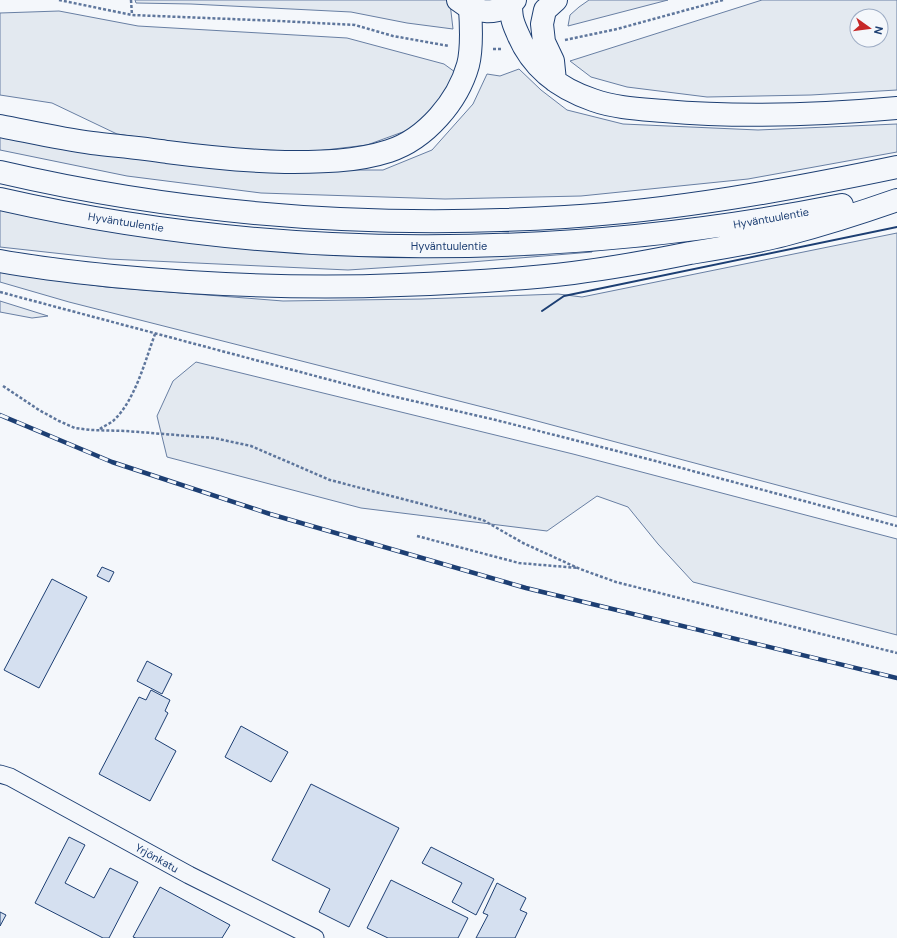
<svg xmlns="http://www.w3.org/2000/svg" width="897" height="938" font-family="'DM Sans',sans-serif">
	<rect width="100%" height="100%" fill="#f4f7fb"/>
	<path fill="#e3e9f0" stroke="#687fa3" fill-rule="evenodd" d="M135 0H448L450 3 453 29 407 23 351 12 191 4 136 3Z
		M589 0H668L568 26 570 15 579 7Z
		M762 0H897V90L811 95 707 97 627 87 591 77 570 61ZM857 16H881V40H857Z
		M59 11 138 26 347 38 444 64 455 72 444 94 422 125 367 145 308 152 204 147 117 134 52 103 0 95V13Z
		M519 69 541 90 567 110 623 124 758 130 897 124V152L748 179 581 196 445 199 261 193 127 176 0 150V136L260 170H383L432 150 473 104 487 74 500 76Z
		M0 207 112 229 592 247V252L471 262 348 270 109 259 0 247Z
		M897 233V517L522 417 69 302 0 282V272L106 287 283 301 422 299 558 294 582 297Z
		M0 301 48 316 32 318 0 312Z
		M196 362 573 454 897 539V635L693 582 658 544 628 507 597 496 547 531 361 508 167 457 157 416 173 381Z"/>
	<path fill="#d5e0f0" stroke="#1d3f73" d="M102 567 114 572 109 582 97 576Z
		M52 579 87 597 39 688 4 670Z
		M147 661 172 674 162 694 137 681Z
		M151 690 170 700 165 711 168 713 155 739 176 751 150 801 99 774 139 697 146 700Z
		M241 726 288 752 271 782 225 757Z
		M311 784 399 828 349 927 319 912 330 889 272 860Z
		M69 837 85 845 65 883 94 898 110 868 138 882 109 938H103L35 903Z
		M431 847 494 879 476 915 452 902 462 883 422 863Z
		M391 880 468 918 458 938H388L367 928Z
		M497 883 526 898 520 910 527 913 515 938H476L488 915 483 913Z
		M160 887 230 925 222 938H136L133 937Z
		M0 912 6 915 0 926Z"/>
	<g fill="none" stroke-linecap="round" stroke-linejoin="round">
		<g stroke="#1d3f73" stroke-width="19">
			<path id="street" d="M0 774 10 777 189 875 315 938"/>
		</g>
		<g stroke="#1d3f73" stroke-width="24">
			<path id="secondary" d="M458 0C475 14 499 16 515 0"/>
		</g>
		<g stroke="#1d3f73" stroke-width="24">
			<path id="highway" d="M511 3C511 16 512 21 517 32 531 68 558 88 593 100 615 108 641 109 664 111 742 118 820 115 897 108
				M555 81 553 61 544 42 542 24 545 10 556 0
				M0 126C31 132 61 139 92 143 117 146 142 148 167 152 206 157 245 161 285 162 320 162 355 162 389 151 426 139 458 101 468 65 472 50 471 23 470 8
				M0 172C185 215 375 229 565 217 677 210 787 190 897 167
				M0 199C276 262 565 260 842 205
				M0 261C37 268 75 272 113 276 209 285 304 289 400 285 457 283 516 280 573 273 612 268 651 261 690 253 721 248 753 243 784 235 822 225 860 213 897 200"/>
		</g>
		<path stroke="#5e769c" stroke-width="2.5" stroke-dasharray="3 2" stroke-linecap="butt" d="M59 0 132 15 280 21 355 25 393 36 449 46
			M131 0 132 15
			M565 40 617 29 723 0
			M493 49H502
			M0 292 383 394 496 420 648 459 897 526
			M3 386 39 410 59 421 75 428 91 430 126 431 214 438 251 446 330 480 483 520 523 543 580 569 616 582 897 653
			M100 429C104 426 109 424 113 421 135 401 145 361 155 334
			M417 536 519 563 578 568"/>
		<use href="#street" stroke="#f4f7fb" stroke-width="17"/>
		<use href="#secondary" stroke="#f4f7fb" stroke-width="22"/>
		<use href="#highway" stroke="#f4f7fb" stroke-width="22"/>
		<g stroke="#1d3f73" stroke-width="4.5">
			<path id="rail" d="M0 415 112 462 270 514 526 588 897 678"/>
		</g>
		<use href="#rail" stroke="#f4f7fb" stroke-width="3" stroke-dasharray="9" stroke-linecap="butt"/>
		<path stroke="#1d3f73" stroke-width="2" d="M542 311 564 296 897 227"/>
	</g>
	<g text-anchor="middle" stroke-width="3" stroke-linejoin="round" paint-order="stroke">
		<g font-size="11" fill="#1d3f73" stroke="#f4f7fb">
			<text transform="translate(771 218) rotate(-10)" y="4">Hyväntuulentie</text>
			<text transform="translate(126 222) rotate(9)" y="4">Hyväntuulentie</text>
			<text x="449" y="250">Hyväntuulentie</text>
			<text transform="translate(157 858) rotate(29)" y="4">Yrjönkatu</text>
		</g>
	</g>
	<g transform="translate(869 28) rotate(104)"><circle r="19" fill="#f4f7fb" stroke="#9eadc5"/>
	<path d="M0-3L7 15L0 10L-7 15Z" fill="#c62828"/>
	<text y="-6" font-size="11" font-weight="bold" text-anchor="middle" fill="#1d3f73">N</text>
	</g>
</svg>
